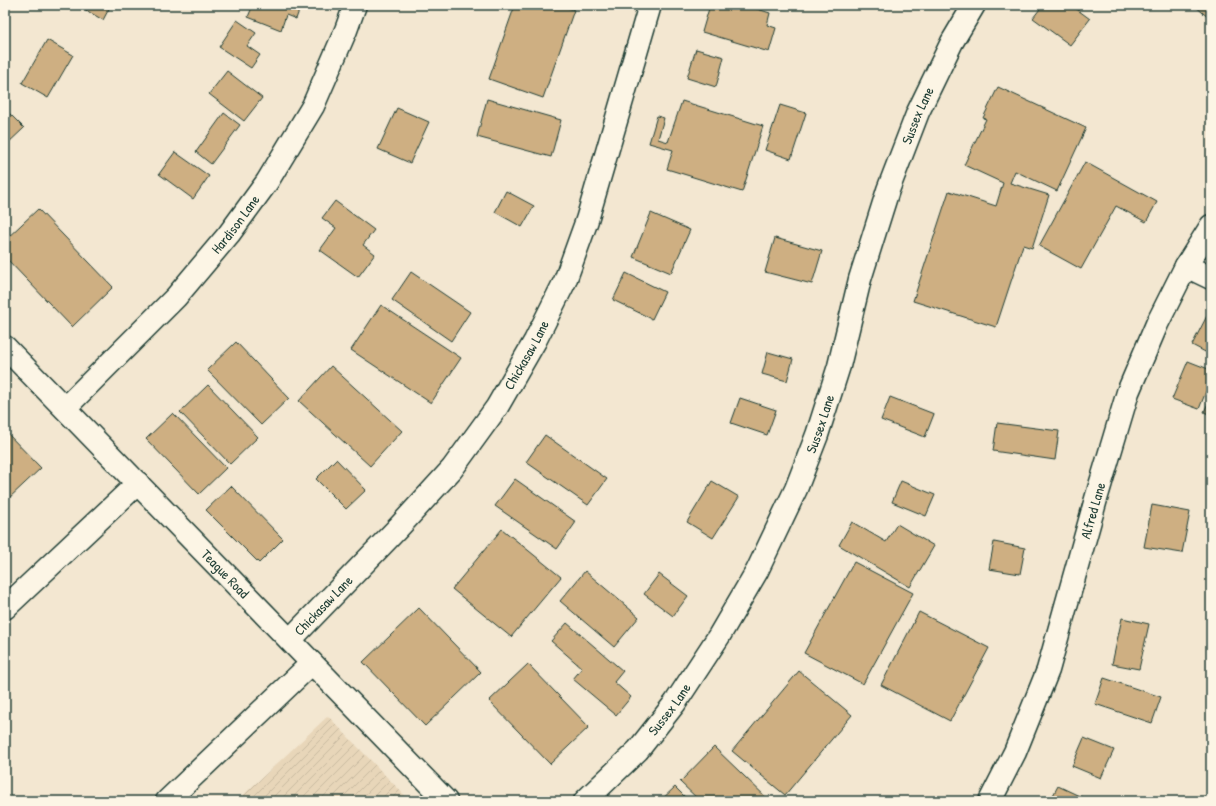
<svg xmlns="http://www.w3.org/2000/svg" width="1216" height="806" font-family="'Patrick Hand',sans-serif">
	<defs>
		<pattern id="industrial-furrows" width="10" height="10" patternUnits="userSpaceOnUse"><rect width="10" height="10" fill="#e8d6b9"/><path d="M-1 1l2-2M0 10L10 0M9 11l2-2" fill="none" stroke="#c7b9a0"/></pattern>
	</defs>
	<rect width="100%" height="100%" fill="#f3e7d1"/>
	<filter id="ink" filterUnits="userSpaceOnUse"><feTurbulence type="fractalNoise" baseFrequency=".025" numOctaves="2"/><feDisplacementMap in="SourceGraphic" scale="8" xChannelSelector="R" yChannelSelector="G"/><feConvolveMatrix kernelMatrix="1 2 1 2 8 2 1 2 1" color-interpolation-filters="sRGB"/></filter>
	<g filter="url(#ink)">
		<path fill="url(#industrial-furrows)" d="M328 716 410 801H237Z"/>
		<path fill="#ceaf82" stroke="#1f3d34" d="M77 5H111L103 20Z
			M253 5H301L296 19 286 15 281 30 248 17Z
			M515 5H561L574 10 543 98 489 79Z
			M710 5H745L770 13 767 25 776 28 769 52 702 32Z
			M1043 5H1071L1090 19 1070 45 1033 18Z
			M1194 5H1211V20Z
			M237 20 256 33 247 46 260 55 251 68 219 47Z
			M47 40 73 55 48 98 22 83Z
			M696 49 724 57 716 87 687 78Z
			M227 71 262 98 244 121 209 94Z
			M998 87 1086 128 1057 191 1015 171 1010 183 1049 195 1032 248 1023 245 996 327 913 301 949 191 996 206 1003 183 964 165 986 119 983 118Z
			M487 99 561 120 551 157 477 137Z
			M682 101 763 126 742 192 667 169 673 150 649 143 657 116 664 118 658 139 668 142Z
			M780 105 806 113 791 159 765 150Z
			M397 108 429 122 410 163 378 149Z
			M5 109 24 128 6 145 5 144Z
			M224 113 240 125 211 164 196 152Z
			M175 152 209 176 193 199 159 174Z
			M1085 162 1157 202 1146 222 1116 206 1081 269 1039 246Z
			M506 191 534 206 522 227 495 212Z
			M335 201 374 230 363 245 375 254 358 277 320 250 336 228 322 218Z
			M38 209 113 287 72 327 5 257V240Z
			M651 213 690 230 671 273 633 257Z
			M775 238 822 251 812 284 765 272Z
			M411 272 470 312 451 341 392 300Z
			M626 273 665 292 652 319 613 300Z
			M381 305 461 358 431 403 351 350Z
			M1210 310 1211 311V355L1192 345Z
			M236 342 289 398 261 425 207 370Z
			M768 352 793 359 787 381 762 374Z
			M1188 361 1211 370V379L1199 409 1172 399Z
			M331 366 402 431 370 466 299 401Z
			M208 385 258 437 230 464 180 412Z
			M1211 396V415L1204 412Z
			M890 397 934 414 925 437 881 420Z
			M740 398 776 410 767 435 731 423Z
			M173 413 226 468 199 494 146 439Z
			M997 423 1059 431 1055 460 993 451Z
			M5 431 41 468 8 499 6 498 5 499Z
			M545 435 607 479 588 505 526 462Z
			M336 459 366 490 346 509 316 479Z
			M515 479 576 522 557 549 495 506Z
			M712 481 739 497 713 538 687 522Z
			M901 481 935 495 926 516 892 502Z
			M231 486 283 539 259 563 206 510Z
			M1152 505 1190 512 1182 553 1144 547Z
			M852 522 886 542 897 524 934 546 910 587 839 545Z
			M502 529 561 577 511 637 452 589Z
			M994 542 1025 548 1020 574 989 569Z
			M854 562 913 593 863 684 804 653Z
			M585 571 639 617 614 647 560 601Z
			M659 574 688 596 673 616 644 594Z
			M419 608 481 672 425 726 363 662Z
			M919 612 989 648 950 721 881 685Z
			M1122 618 1149 624 1139 669 1112 664Z
			M567 623 623 671 614 682 631 697 616 715 573 679 582 668 551 641Z
			M528 664 589 727 550 764 489 701Z
			M799 671 852 715 785 795 732 751Z
			M1104 678 1161 697 1152 723 1095 704Z
			M1084 738 1114 750 1101 778 1072 766Z
			M714 747 770 801H700L680 782Z
			M1058 786 1090 801H1050Z
			M675 787 689 801H660Z"/>
		<g fill="none" stroke-linecap="round" stroke-linejoin="round">
			<g stroke="#1f3d34" stroke-width="25">
				<g id="minor">
					<path d="M1186 266 1211 278"/>
					<path id="s1" d="M5 347 446 801"/>
					<path id="s2" d="M65 408 176 297 229 234 267 182 313 106 346 30 355 5"/>
					<path d="M5 608 138 483"/>
					<path id="s3" d="M290 640 398 528 452 469 497 407 535 341 565 281 587 220 650 5"/>
					<path d="M167 801 312 663"/>
					<path id="s4" d="M585 801 638 750 675 703 719 636 757 571 796 489 817 435 839 366 860 279 888 190 918 112 952 42 974 5"/>
					<path id="s5" d="M990 801 1015 752 1048 670 1096 499 1128 392 1157 324 1186 266 1211 226"/>
				</g>
			</g>
			<use href="#minor" stroke="#fcf5e5" stroke-width="22"/>
		</g>
	</g>
	<g text-anchor="middle" stroke-width="3.5" stroke-linejoin="round" paint-order="stroke">
		<g font-size="14" fill="#1f3d34" stroke="#fcf5e5">
			<text dy="5" stroke="none"><textPath href="#s4" startOffset="773">Sussex Lane</textPath></text>
			<text dy="5" stroke="none"><textPath href="#s2" startOffset="251">Hardison Lane</textPath></text>
			<text dy="5" stroke="none"><textPath href="#s3" startOffset="372">Chickasaw Lane</textPath></text>
			<text dy="5" stroke="none"><textPath href="#s4" startOffset="449">Sussex Lane</textPath></text>
			<text dy="5" stroke="none"><textPath href="#s5" startOffset="309">Alfred Lane</textPath></text>
			<text dy="5" stroke="none"><textPath href="#s1" startOffset="316">Teague Road</textPath></text>
			<text dy="5" stroke="none"><textPath href="#s3" startOffset="48">Chickasaw Lane</textPath></text>
			<text dy="5" stroke="none"><textPath href="#s4" startOffset="125">Sussex Lane</textPath></text>
		</g>
	</g>
	<rect width="1216" height="806" fill="none" stroke="#fcf5e5" stroke-width="20"/>
	<rect x="10" y="10" width="1196" height="786" fill="none" stroke="#1f3d34" stroke-width="1.5" filter="url(#ink)"/>
</svg>
